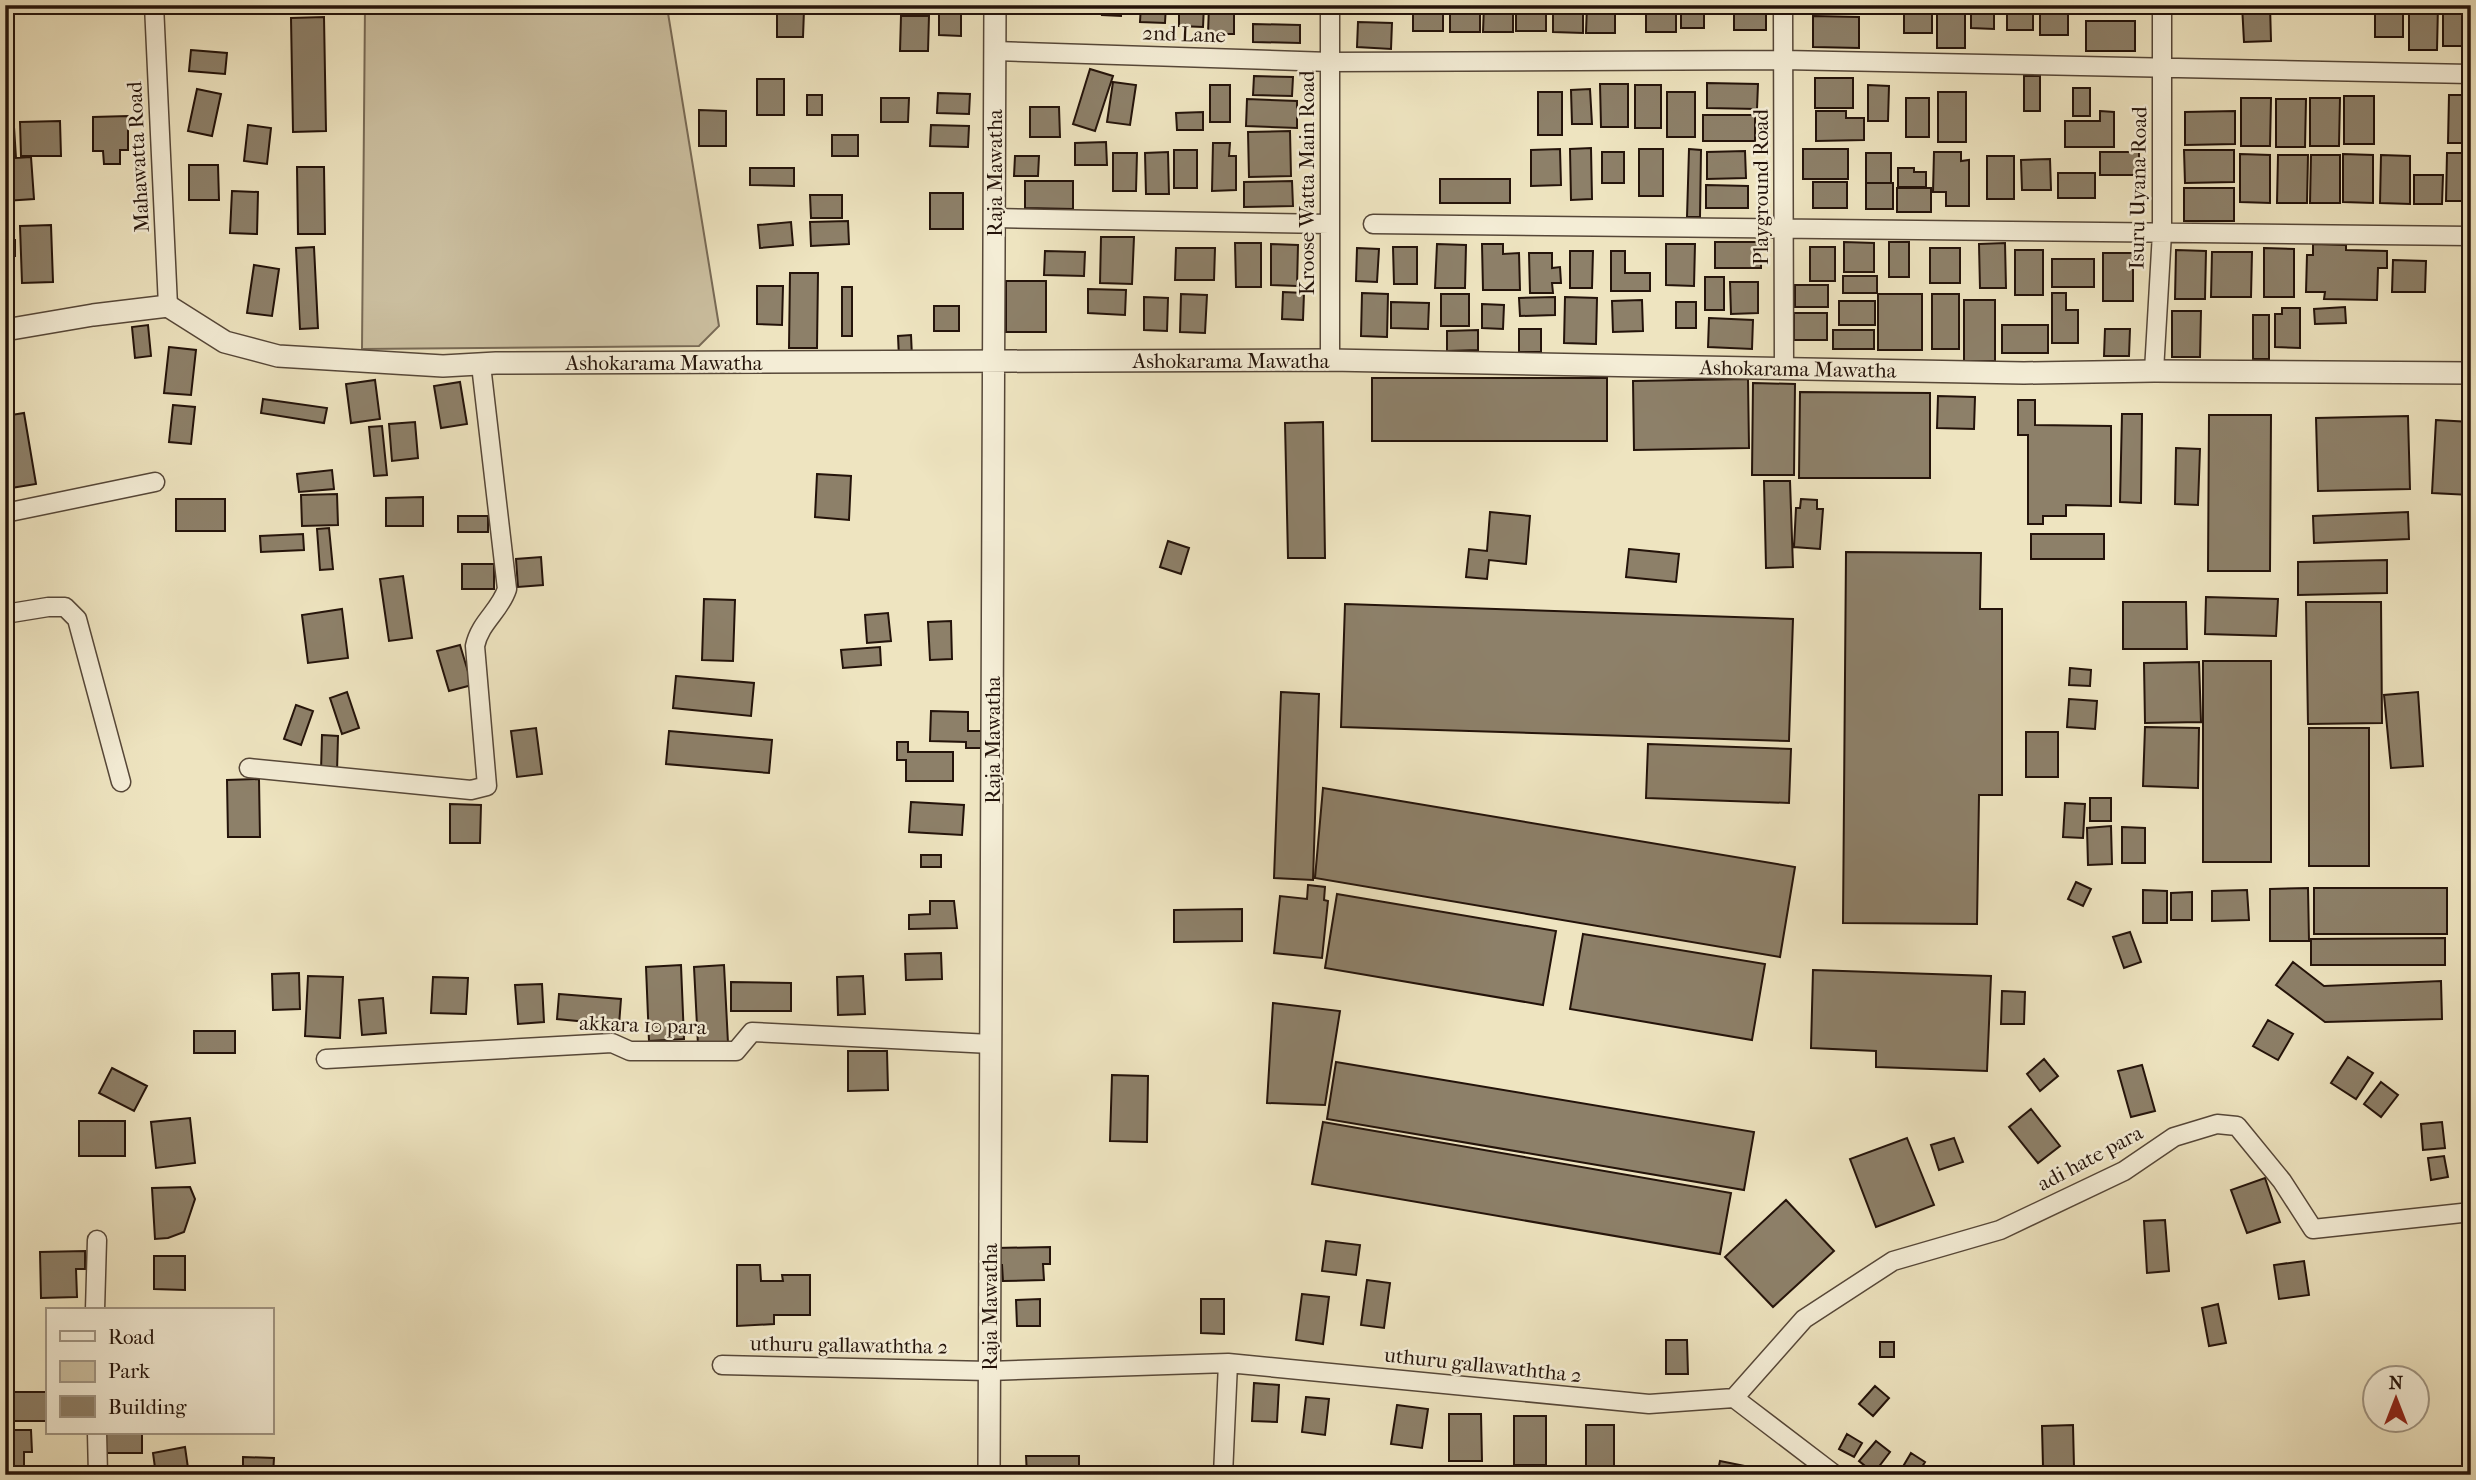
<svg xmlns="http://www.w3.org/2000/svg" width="2476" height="1480" font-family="'IM FELL French Canon',serif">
	<rect width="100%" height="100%" fill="#eee4c0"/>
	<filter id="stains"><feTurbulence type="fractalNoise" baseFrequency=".00286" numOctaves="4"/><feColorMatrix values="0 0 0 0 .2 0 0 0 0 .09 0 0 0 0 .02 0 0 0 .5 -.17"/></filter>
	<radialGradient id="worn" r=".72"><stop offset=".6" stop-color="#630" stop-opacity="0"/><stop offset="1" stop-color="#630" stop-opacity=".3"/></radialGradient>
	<path fill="#ccc0a1" stroke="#786a56" stroke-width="2" d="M365 5 668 13 719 326 699 346 362 349Z
		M2471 1466V1475H2322L2325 1472Z"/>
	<path fill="#8d8069" stroke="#24130a" stroke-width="2" d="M1030 5H1062V12H1030Z
		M1103 5H1121V16L1102 15Z
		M1141 5H1166L1165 23 1140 22Z
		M1179 5H1204L1203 27 1179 26Z
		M1209 5H1234V34H1208Z
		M1413 5H1443V31H1413Z
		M1450 5H1480V32H1450Z
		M1484 5H1513V32H1483Z
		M1516 5H1546V31H1516Z
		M1553 5H1583V33L1553 32Z
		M1587 5H1615V33H1586Z
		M1646 5H1676V32H1646Z
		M1681 5H1704V28H1681Z
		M1904 5H1932V33H1904Z
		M1971 5H1994V29L1971 28Z
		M2007 5H2033V30H2007Z
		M2040 5H2068V35H2040Z
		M2094 5H2124V10H2094Z
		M2242 5H2270L2271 41 2244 42Z
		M2375 5H2403V37H2375Z
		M2409 5H2438L2437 50H2409Z
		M2443 5H2471V46H2443Z
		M1937 7H1965V48H1937Z
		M1734 8H1766V30H1734Z
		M777 10H804L803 37H777Z
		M939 11 961 12V36L939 35Z
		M901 16H929L928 51H900Z
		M1813 16 1859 17V48L1813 47Z
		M324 17 326 131 293 132 291 18Z
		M2086 21H2135V51H2086Z
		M1358 22 1392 23 1391 49 1357 47Z
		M1253 24 1300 25V43L1253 42Z
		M191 50 227 53 225 74 189 71Z
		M1090 69 1113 76 1095 131 1073 124Z
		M1254 76 1293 77 1292 96 1253 95Z
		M2024 76H2040V111H2024Z
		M1815 78H1853V108H1815Z
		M757 79H784V115H757Z
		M1113 82 1136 85 1130 125 1107 122Z
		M1707 83 1758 84 1757 109 1707 108Z
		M1600 84H1628V127H1601Z
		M1210 85H1230V122H1210Z
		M1635 85H1661V128H1635Z
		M1868 85 1889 86 1888 121H1868Z
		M2073 88H2090V116H2073Z
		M197 89 221 94 212 136 188 131Z
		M1590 89 1592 124H1572L1571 90Z
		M1538 92H1562V135H1538Z
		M1667 92H1695V137H1667Z
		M1938 92H1966V142H1938Z
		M938 93 970 94 969 114 937 113Z
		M807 95H822V115H807Z
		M2449 95H2471V143H2448Z
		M2344 96H2374V144H2344Z
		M881 98H909L908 122H881Z
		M1906 98H1929V137H1906Z
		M2241 98H2271L2270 146H2241Z
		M2310 98H2340L2339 146H2310Z
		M1247 99 1297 101V128L1246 126Z
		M2276 99H2306L2305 147H2276Z
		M1030 107H1059L1060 137H1030Z
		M699 110 726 111V146H699Z
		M1816 111H1846V118H1864V140L1816 141Z
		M2100 111 2114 112V147H2065V121H2100Z
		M2235 111V144L2185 145V112Z
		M1203 112V130H1177L1176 113Z
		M1703 115H1755V141H1703Z
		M128 116V150H120V164H104L103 151H93V117Z
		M60 121 61 156H21L20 122Z
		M248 125 271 128 267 164 244 161Z
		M931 125 969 126 968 147 930 146Z
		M5 127H14L16 158 31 157 34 199 5 201Z
		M1290 131 1291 176 1249 177 1248 132Z
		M832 135H858V156H832Z
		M1106 142 1107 165H1075V143Z
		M1213 143H1230L1229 156H1236V190L1212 191Z
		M1591 148 1592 199 1571 200 1570 149Z
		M1560 149 1561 185 1531 186V150Z
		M1639 149H1663V196H1639Z
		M1689 149 1701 150 1700 217H1687Z
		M1803 149H1848V179H1803Z
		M1174 150H1197V188H1174Z
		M2184 150H2234V182L2185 183Z
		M1745 151 1746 178 1707 179V152Z
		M1168 152 1169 194H1146L1145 153Z
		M1602 152H1624V183H1602Z
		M1934 152H1961V161L1969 160V206H1946V192H1933Z
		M2100 152H2139V175H2100Z
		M1113 153H1137L1136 191H1113Z
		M1866 153H1891V183H1866Z
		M2447 153H2471V201H2446Z
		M2240 154 2270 155V203L2240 202Z
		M2343 154 2373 155V203L2343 202Z
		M2278 155H2308L2307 203H2277Z
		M2311 155H2340V203H2310Z
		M2381 155 2410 156V204L2380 203Z
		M1015 156H1039L1038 176H1014Z
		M1987 156H2014V199H1987Z
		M2050 159 2051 190H2022L2021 160Z
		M189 165H218L219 200H189Z
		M297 167H324L325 234H298Z
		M750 168H794V186L750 185Z
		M1898 168H1914V172H1926V187H1898Z
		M2058 173H2095V198H2058Z
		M2414 175H2443L2442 204H2414Z
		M1440 179H1510V203H1440Z
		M1025 181H1073V209L1025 208Z
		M1292 181 1293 206 1244 207V182Z
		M1813 182H1847V208H1813Z
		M1866 183H1893V209H1866Z
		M1706 185 1748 186V208H1706Z
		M1897 188H1931V212H1897Z
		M2184 188H2234V221H2184Z
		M232 191 258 192 257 234 230 233Z
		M930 193H963V229H930Z
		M810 195H842V218H811Z
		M848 221 849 244 811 246 810 222Z
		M791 222 793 245 760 248 758 225Z
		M51 225 53 282 22 283 20 226Z
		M1101 237H1134L1132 284 1100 283Z
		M5 240H15V256H5Z
		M1715 242H1761V268H1715Z
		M1844 242 1874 243V272H1844Z
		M1889 242H1909V277H1889Z
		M1235 243H1261V287H1236Z
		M2005 243 2006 288H1980L1979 244Z
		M1271 244 1298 245 1297 286 1271 285Z
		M1437 244 1466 245 1465 288H1435Z
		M1482 244H1503V254L1519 253 1520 290H1483Z
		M1666 244H1695L1694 286 1666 285Z
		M2313 244 2346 245V250L2387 251V268H2378L2377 300 2324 299 2325 292H2306L2307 255H2313Z
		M314 247 318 328 300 329 296 248Z
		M1393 247H1417V284H1394Z
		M1810 247H1835V281H1810Z
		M1176 248H1215L1214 280H1175Z
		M1357 248 1379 249 1377 282 1356 281Z
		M1930 248H1960V283H1930Z
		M2264 248 2294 249V297H2264Z
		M2015 250H2043V295H2015Z
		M2176 250 2206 251 2205 299H2175Z
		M1045 251 1085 252 1084 276 1044 275Z
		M1570 251H1593L1592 288H1570Z
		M1611 251H1625V273H1650V291H1611Z
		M2212 252H2252L2251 297H2211Z
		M1529 253H1552V268L1560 267 1561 283H1552L1553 293H1530Z
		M2103 253H2133V301H2103Z
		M2052 259H2094V287H2052Z
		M2393 260 2426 261 2425 292H2392Z
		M254 265 279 269 272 316 247 313Z
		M790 273H818L817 348H789Z
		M1843 276H1877V293H1843Z
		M1705 277H1724V310H1705Z
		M1006 281H1046V332H1006Z
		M1730 282H1758V313L1731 314Z
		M1795 285H1828V307H1795Z
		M757 286H783L782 325 757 324Z
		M842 287H852V336H842Z
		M1088 289 1126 290 1125 315 1088 313Z
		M1283 292 1304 293 1303 320 1282 319Z
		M1362 293 1388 294 1387 337 1361 336Z
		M2052 293H2066V310H2078V343H2052Z
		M1181 294 1207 295 1205 333 1180 332Z
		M1441 294H1469V326H1441Z
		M1878 294H1922V350H1878Z
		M1932 294H1959V349H1932Z
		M1144 297 1168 298 1167 331 1144 330Z
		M1555 297V315L1520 316 1519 298Z
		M1565 297 1597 298 1596 344 1564 343Z
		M1642 300 1643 331 1613 332 1612 301Z
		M1964 300H1995V361H1964Z
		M1839 301H1875V325H1839Z
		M1391 302 1429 303 1428 329 1391 328Z
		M1676 302H1696V328H1676Z
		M1482 304 1504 305 1503 329 1482 328Z
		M934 306H959V331H934Z
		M2345 307 2346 323 2315 324 2314 309Z
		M2282 308H2300V348L2275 347V314H2282Z
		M2172 311H2201L2200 357H2172Z
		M1794 313H1827V340H1794Z
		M2253 315H2269V359H2253Z
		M1709 318 1753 320 1752 349 1708 347Z
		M148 325 151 356 135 358 132 327Z
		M2002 325H2048V353H2002Z
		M1519 329H1541V352H1519Z
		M2105 329H2130L2129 356H2104Z
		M1478 330V350L1447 351V331Z
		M1833 330H1874V349H1833Z
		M911 335 912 357 899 358 898 336Z
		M169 347 196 350 191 395 164 393Z
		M1372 378H1607V441H1372Z
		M1748 379 1749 448 1634 450 1633 381Z
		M375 380 380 419 351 423 346 384Z
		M460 382 467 424 441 428 434 386Z
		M1753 383 1795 384 1794 475H1752Z
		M1800 392 1930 393V478H1799Z
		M1938 396 1975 397 1974 429 1937 428Z
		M263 399 327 408 324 423 261 413Z
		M2018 400H2035V425L2111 426V506L2066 505V516H2043V524H2028V435H2018Z
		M173 405 195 407 191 444 169 442Z
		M24 413 36 484 5 489V416Z
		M2122 414H2142L2141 503 2120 502Z
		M2209 415H2271L2270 571H2208Z
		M2408 416 2410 489 2318 491 2316 418Z
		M2436 420 2471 422 2470 495 2432 493Z
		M415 422 418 458 392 461 389 424Z
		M1323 422 1325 558H1288L1285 423Z
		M382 426 387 475 374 476 369 427Z
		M2176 448 2200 449 2198 505 2175 504Z
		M332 470 334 489 299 492 297 474Z
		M817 474 851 476 849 520 815 517Z
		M1764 481H1790L1793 567 1766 568Z
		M337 494 338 525 302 526 301 495Z
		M423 497V526H386V498Z
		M176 499H225V531H176Z
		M1801 499 1817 500V509H1823L1820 549 1794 547 1796 508H1800Z
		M1490 512 1530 516 1526 564 1489 560 1487 579 1466 577 1469 549 1487 551Z
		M2408 512 2409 539 2314 543 2313 516Z
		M458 516H488V532H458Z
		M329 528 333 569 320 570 317 529Z
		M303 534 304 550 261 552 260 536Z
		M2031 534H2104V559H2031Z
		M1168 541 1189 548 1181 574 1160 567Z
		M1629 549 1679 554 1676 582 1626 577Z
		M1846 552 1981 553 1980 609H2002V795H1979L1977 924 1843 923Z
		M541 557 543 585 518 587 516 559Z
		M2387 560V593L2298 595V562Z
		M462 564H494V589H462Z
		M403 576 412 638 389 641 380 579Z
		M2206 597 2278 599 2276 636 2205 634Z
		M704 599 735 600 733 661 702 660Z
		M2123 602H2186L2187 649H2123Z
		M2306 602H2381L2382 723 2308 724Z
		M1345 604 1793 619 1789 741 1341 727Z
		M342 609 348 658 308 663 302 615Z
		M888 613 891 641 867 643 865 615Z
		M951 621 952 659 930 660 928 622Z
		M460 645 472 685 449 691 437 651Z
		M880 647 881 665 843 668 841 650Z
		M2203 661H2271V862H2203Z
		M2199 662 2201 722 2145 723 2144 663Z
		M2070 668 2091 670 2090 686 2069 685Z
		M676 676 754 683 751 716 673 708Z
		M347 692 359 728 342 734 330 698Z
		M1281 692 1319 694 1313 880 1274 878Z
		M2418 692 2423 766 2391 768 2384 695Z
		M2069 699 2097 701 2095 729 2067 727Z
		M296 705 313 711 301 745 284 739Z
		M931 711 968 712V731H983L982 748H966V742L930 741Z
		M2145 727 2199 728 2198 788 2143 786Z
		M536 728 542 774 517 777 511 731Z
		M2309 728H2369V866H2309Z
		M669 731 772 740 769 773 666 764Z
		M2026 732H2058V777H2026Z
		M322 735 338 736 337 772 321 771Z
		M897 742H908V752H953V781H906V760H897Z
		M1648 744 1791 749 1789 803 1646 798Z
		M259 779 260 837H228L227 780Z
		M1323 788 1795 867 1780 957 1315 878Z
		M2090 798H2111V821H2090Z
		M911 802 964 805 962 835 909 832Z
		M2065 803 2085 804 2083 838 2063 837Z
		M450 804 481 805 480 843H450Z
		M2111 826 2112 864 2088 865 2087 828Z
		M2122 827 2145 828V863H2122Z
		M921 855H941V867H921Z
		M2076 882 2091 889 2083 906 2068 899Z
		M1308 885 1325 887 1324 900 1328 901 1322 958 1274 953 1280 896 1307 899Z
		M2308 888 2309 941H2270V889Z
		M2314 888H2447V934H2314Z
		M2143 890 2167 891V923H2143Z
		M2247 890 2249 920 2212 921V891Z
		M2192 892V920H2171V893Z
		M1337 894 1556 931 1543 1005 1325 968Z
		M930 901H954L957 928 909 929V915L930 914Z
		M1242 909V941L1174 942V910Z
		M2130 932 2141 962 2124 968 2113 937Z
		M1583 934 1765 964 1752 1040 1570 1009Z
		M2445 938V965H2311V939Z
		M941 953 942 979 906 980 905 954Z
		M2293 962 2324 986 2441 981 2442 1019 2325 1022 2276 985Z
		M681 965 684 1039 649 1041 646 967Z
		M724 965 728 1043 698 1045 694 967Z
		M1813 970 1991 976 1987 1071 1876 1067V1051L1811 1048Z
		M299 973 300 1009 273 1010 272 974Z
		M308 976 343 977 340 1038 305 1036Z
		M863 976 865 1014 838 1015 837 977Z
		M433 977 468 978 466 1014 431 1013Z
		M731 982 791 983V1011H731Z
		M542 984 544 1022 518 1024 515 985Z
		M2002 991 2025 992 2024 1024H2001Z
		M559 994 621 999 619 1025 557 1019Z
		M383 998 386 1033 362 1035 359 1000Z
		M1273 1003 1340 1011 1325 1105 1267 1103Z
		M2268 1020 2293 1034 2278 1060 2253 1046Z
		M194 1031H235V1053H194Z
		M848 1051H887L888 1090 848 1091Z
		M2348 1057 2373 1073 2356 1099 2331 1083Z
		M2044 1059 2058 1076 2040 1091 2027 1074Z
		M1336 1062 1754 1132 1744 1190 1327 1119Z
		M2142 1065 2155 1111 2131 1117 2118 1071Z
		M112 1068 147 1086 134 1111 99 1093Z
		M1112 1075 1148 1076 1147 1142 1110 1141Z
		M2381 1082 2398 1095 2381 1117 2364 1104Z
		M2031 1109 2060 1146 2038 1163 2009 1127Z
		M190 1118 195 1163 156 1168 151 1122Z
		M79 1121H125V1156H79Z
		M1323 1122 1731 1193 1720 1254 1312 1184Z
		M2442 1122 2445 1148 2423 1150 2421 1124Z
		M1907 1138 1934 1205 1876 1227 1850 1159Z
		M1954 1138 1963 1162 1939 1170 1931 1145Z
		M2444 1156 2448 1177 2431 1180 2428 1158Z
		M2265 1178 2280 1222 2247 1233 2231 1190Z
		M190 1187 195 1199 184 1232 168 1238 155 1239 152 1188Z
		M1786 1200 1834 1251 1773 1307 1725 1257Z
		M2165 1220 2169 1271 2147 1273 2144 1221Z
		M1326 1241 1360 1245 1356 1275 1322 1271Z
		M1050 1247V1264H1043L1044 1280 1003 1281 1002 1265H996V1248Z
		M85 1251V1269H76L77 1297 41 1298 40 1252Z
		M154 1256H185V1290L154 1289Z
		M2304 1261 2309 1295 2279 1299 2274 1265Z
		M737 1265H760L761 1281H783L782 1275H810V1315H774V1324L737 1326Z
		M1367 1280 1390 1283 1384 1328 1361 1325Z
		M1302 1294 1329 1297 1323 1344 1296 1340Z
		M1040 1299V1326H1017L1016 1300Z
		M1201 1299H1224V1334L1201 1333Z
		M2218 1304 2226 1343 2209 1346 2202 1308Z
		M271 1337H274V1395H271Z
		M1666 1340H1687L1688 1374H1666Z
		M1880 1342H1894V1357H1880Z
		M1254 1383 1279 1385 1277 1422 1252 1421Z
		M1875 1386 1889 1398 1873 1416 1859 1404Z
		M8 1392H47V1421H8Z
		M1306 1397 1329 1399 1325 1435 1302 1432Z
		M1397 1405 1428 1409 1422 1448 1391 1444Z
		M1449 1414H1481L1482 1461H1449Z
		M1514 1416H1546V1465H1514Z
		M1586 1425H1614V1475H1586Z
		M2073 1425 2074 1467H2043L2042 1426Z
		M5 1430H31L32 1452H24V1475H5Z
		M103 1433H142V1453H103Z
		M1847 1434 1862 1443 1854 1457 1839 1449Z
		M1876 1441 1890 1452 1874 1473 1859 1461Z
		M185 1447 189 1475H156L153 1453Z
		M1911 1453 1925 1462 1917 1475H1898Z
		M1026 1456H1079V1475H1027Z
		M243 1457 274 1458 273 1475H243Z
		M1720 1461 1745 1466 1744 1475H1717Z"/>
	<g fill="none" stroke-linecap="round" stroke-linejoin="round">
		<g stroke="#564738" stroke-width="21">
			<path id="minor" d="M154 5 168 306
				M1783 5 1784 369
				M995 51 1330 62 1783 60 2470 74
				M995 218 1329 224
				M1373 224 2470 236
				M1330 360V5
				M2154 371 2162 233V5
				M5 513 155 482
				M5 614 48 607H65L77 619 121 782
				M249 768 471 790 487 786 475 646C480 622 500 611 507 589L481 365
				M326 1059 612 1043 630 1051H736L752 1032 991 1044
				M95 1310 97 1240
				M722 1365 989 1371 1228 1363
				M1734 1398 1804 1319 1893 1261 2000 1230 2124 1171 2174 1137 2217 1124 2237 1126 2282 1181 2313 1229 2471 1212
				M1734 1398 1835 1475
				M97 1433 98 1475
				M1223 1475 1228 1363 1649 1404 1734 1398"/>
		</g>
		<g stroke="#564738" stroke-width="24">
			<path id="tertiary" d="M5 330 93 315 168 306 225 342 278 356 443 366 496 363 1330 360 2024 373 2154 371 2471 373
				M989 1475 995 5"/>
		</g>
		<use href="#minor" stroke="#f4edd6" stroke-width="18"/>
		<use href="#tertiary" stroke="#f4edd6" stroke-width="21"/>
	</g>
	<g text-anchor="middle" stroke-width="5" stroke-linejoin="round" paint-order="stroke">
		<g font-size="21" fill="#24130a" stroke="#f4edd6">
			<text transform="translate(1184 34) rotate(2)" y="7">2nd Lane</text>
			<text transform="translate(138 157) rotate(-93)" y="7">Mahawatta Road</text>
			<text transform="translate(995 173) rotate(-90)" y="7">Raja Mawatha</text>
			<text transform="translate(1307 183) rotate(-90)" y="7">Kroose Watta Main Road</text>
			<text transform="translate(1761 187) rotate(-90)" y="7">Playground Road</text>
			<text transform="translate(2138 188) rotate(-89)" y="7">Isuru Uyana Road</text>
			<text x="1231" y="368">Ashokarama Mawatha</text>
			<text x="664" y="370">Ashokarama Mawatha</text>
			<text transform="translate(1798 369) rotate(1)" y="7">Ashokarama Mawatha</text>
			<text transform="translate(993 740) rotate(-90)" y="7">Raja Mawatha</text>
			<text transform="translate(643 1025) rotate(2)" y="7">akkara 10 para</text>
			<text transform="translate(2090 1158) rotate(-28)" y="7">adi hate para</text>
			<text transform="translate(990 1307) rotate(-90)" y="7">Raja Mawatha</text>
			<text transform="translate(849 1345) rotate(1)" y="7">uthuru gallawaththa 2</text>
			<text transform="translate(1483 1365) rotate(6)" y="7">uthuru gallawaththa 2</text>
		</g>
	</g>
	<rect width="2476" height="1480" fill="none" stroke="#eee4c0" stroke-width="28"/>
	<rect x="7" y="7" width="2462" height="1466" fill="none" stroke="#24130a" stroke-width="3.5"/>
	<rect x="14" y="14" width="2448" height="1452" fill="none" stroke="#24130a" stroke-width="2"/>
	<rect x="46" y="1308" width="228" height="126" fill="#f4edd6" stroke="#a19684" stroke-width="2"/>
	<rect x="60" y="1331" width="35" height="10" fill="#f4edd6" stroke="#a19684" stroke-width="2"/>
	<text x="108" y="1344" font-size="21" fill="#24130a">Road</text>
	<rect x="60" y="1361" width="35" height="21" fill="#ccc0a1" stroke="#a19684" stroke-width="2"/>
	<text x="108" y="1378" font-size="21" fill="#24130a">Park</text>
	<rect x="60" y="1396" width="35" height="21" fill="#8d8069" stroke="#a19684" stroke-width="2"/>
	<text x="108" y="1414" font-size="21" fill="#24130a">Building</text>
	<g transform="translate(2396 1399)"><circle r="33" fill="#f4edd6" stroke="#a19684" stroke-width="2"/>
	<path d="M0-5L12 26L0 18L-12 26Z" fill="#8f2418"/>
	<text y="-10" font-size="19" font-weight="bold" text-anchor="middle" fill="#24130a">N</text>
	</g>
	<rect width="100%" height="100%" filter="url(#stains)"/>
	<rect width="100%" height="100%" fill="url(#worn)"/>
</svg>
